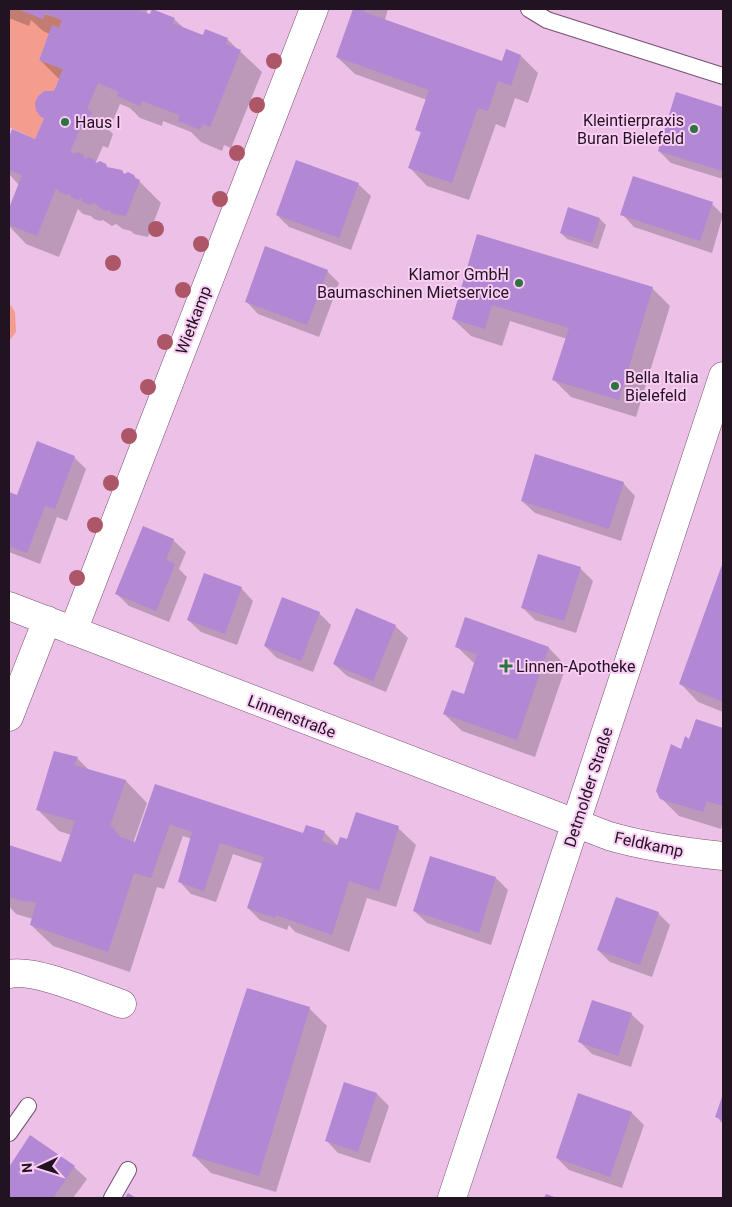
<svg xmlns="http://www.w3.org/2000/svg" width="732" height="1207" font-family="Roboto,sans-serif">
	<rect width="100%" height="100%" fill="#ecc0e7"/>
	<path fill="#f49c8e" d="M9 9C26 9 45 13 62 20L59 28 52 26 39 60 63 69 54 91H44L38 96 36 111 41 116 44 118 35 139 9 127Z
		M9 303 15 312 16 332 9 341Z"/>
	<path fill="#0003" d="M9 9H148L146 14 174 19 185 29 204 37 206 31 228 40 262 72 231 148 224 145 222 151 201 142 191 132 163 121 162 126 140 118 130 108 120 104 109 130 113 134 108 148 103 146 95 164 105 165 109 169 122 171 125 175 134 176 161 203 148 237 134 234 131 231 123 229 116 224 112 226 103 220 100 221 94 219 91 216 83 214 78 209 59 257 26 244 9 226V211L19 185 9 174V141L13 131 36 141 45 119 41 116 60 80 40 60 50 34 43 31 31 20 29 26 9 18Z
		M354 9H388L385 20 503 62 521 56 538 73 528 103 515 98 505 128 496 124 469 200 427 186 410 168 422 134 417 129 427 100 355 74 337 57Z
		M677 94 723 108V179L671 163 659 151Z
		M358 184 371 196 351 250 289 227 277 215Z
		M712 204 723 215 712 253 634 227 622 214Z
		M600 219 606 225 598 249 567 239 561 233Z
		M478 236 652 288 670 306 636 417 571 397 554 380 567 339 510 321 502 346 471 336 453 319Z
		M327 271 339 283 319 337 258 314 246 301Z
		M74 457 86 469 67 521 57 517 40 564 9 552V493L17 496Z
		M623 483 635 496 621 541 535 513 522 501Z
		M173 540 186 552 179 569 187 577 169 622 129 606 117 594Z
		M723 565V712L698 702 681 684Z
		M580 568 593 581 576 633 535 620 523 608Z
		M241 588 253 601 237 645 201 632 188 620Z
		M319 613 331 625 313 672 277 658 265 646Z
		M466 619 549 648 566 666 535 757 462 731 444 714 464 695 475 664 456 646Z
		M395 626 408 638 386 692 347 676 334 664Z
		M696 720 723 729V821L721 829 679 816 661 798 681 751 689 741Z
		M77 758 89 770 126 781 147 803 133 843 141 846 156 786 303 834 324 832 338 846 348 841 398 828 416 845 396 907 367 898 349 952 295 932 289 925 287 930 260 920 248 908 263 864 233 854 216 902 191 894 179 881 192 839 183 836 164 889 157 887 130 972 53 946 31 925 33 919 16 914 9 906V847L61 863 71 835 59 831 38 810Z
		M496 878 508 890 491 945 427 923 414 911Z
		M658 913 670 925 652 977 610 962 598 950Z
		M309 1008 327 1026 276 1192 211 1173 194 1156Z
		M631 1014 644 1026 631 1067 592 1054 580 1042Z
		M345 1083 377 1094 389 1106 370 1163 338 1153 326 1140Z
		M723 1096V1124L717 1117Z
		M632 1113 644 1125 622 1188 569 1170 557 1158Z
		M31 1137 74 1167 87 1179 73 1198H9V1169Z"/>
	<path fill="#b287d4" d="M17 9H135L150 14 152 9 175 18 172 23 203 35 205 29 228 38 226 44 241 50 210 127 203 124 200 130 178 121 179 115 142 101 140 106 117 96 119 92 98 83 87 109 92 112 86 127 82 125 70 152 74 154 77 152 84 155V159L88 157 94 159 96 163 100 161 106 164 107 167 122 170 124 174 128 172 134 175 135 178 140 180 126 216 111 213 110 210 106 211 100 208 98 205 94 203 90 205 83 202 82 198 78 200 71 197 70 194 67 195 60 192 56 188 37 236 9 225V208L22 175 9 170V138L12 129 35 139 44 118 41 117 36 111 35 103 38 96 44 91H54L63 69 39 60 52 25 59 28 62 20 46 13 43 19Z
		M353 9H365L364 12 502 61 506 49 521 55 511 86 498 81 488 111 478 108 452 183 408 168 421 132 415 130 429 90 336 57Z
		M676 92 723 107 722 171 658 151Z
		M296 160 359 183 339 238 276 215Z
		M633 176 713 202 700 241 620 215Z
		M568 207 600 218 592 243 560 233Z
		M477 234 653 287 619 400 552 380 569 328 492 305 485 329 452 319Z
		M265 246 328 270 307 325 245 302Z
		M37 441 75 456 55 509 45 506 27 553 9 546V492L17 495Z
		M535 454 624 482 609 529 521 501Z
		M143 526 174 539 166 560 175 564 156 611 115 594Z
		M538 554 581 567 564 621 521 608Z
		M723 562V702L679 684Z
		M204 573 242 587 225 634 187 620Z
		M282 597 320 612 301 661 264 646Z
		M356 608 396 625 373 681 333 664Z
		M465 617 549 647 517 740 443 714 452 690 464 694 477 654 455 647Z
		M696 719 723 728V806L707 801 703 812 660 799 656 791 671 744 681 749 685 736 689 739Z
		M54 751 78 757 74 765 126 780 110 826 114 829 120 837 135 842 155 784 303 833 306 825 325 831 322 841 337 846 340 837 347 839 356 812 399 826 379 891 349 881 332 935 276 915 275 918 247 908 264 857 220 843 204 891 178 882 192 832 170 824 151 878 134 873 108 952 30 925 36 903 29 901 25 902 9 897V845L61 862 75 821 36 810Z
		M430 856 496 877 479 933 413 911Z
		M616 897 659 912 640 965 597 950Z
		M247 988 310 1007 259 1176 192 1156Z
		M592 1000 632 1013 618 1056 578 1042Z
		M344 1082 377 1093 358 1152 325 1141Z
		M578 1093 632 1112 610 1177 556 1158Z
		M723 1094V1120L715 1117Z
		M30 1135 75 1166 53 1198H9V1167Z
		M128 1193 136 1198H125Z
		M546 1194 557 1198H544Z"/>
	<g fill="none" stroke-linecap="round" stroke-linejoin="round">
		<g stroke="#765072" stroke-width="18">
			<path id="lane" d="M529 9 547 20 723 76
				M9 1133 28 1106
				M112 1198 128 1170"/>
		</g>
		<g stroke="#765072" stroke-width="29">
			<path id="street" d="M9 606 609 836C646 847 684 852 723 856
				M73 631 314 9
				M9 717 47 620
				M9 974C35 968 95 995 122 1004"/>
		</g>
		<g stroke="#765072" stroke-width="29">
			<path id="secondary" d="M452 1198 723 376"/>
		</g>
		<use href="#lane" stroke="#fff" stroke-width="16"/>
		<use href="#street" stroke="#fff" stroke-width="28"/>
		<use href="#secondary" stroke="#fff" stroke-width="28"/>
	</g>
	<g fill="#ac5668">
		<circle cx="274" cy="61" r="8"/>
		<circle cx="257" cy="105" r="8"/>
		<circle cx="237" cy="153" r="8"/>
		<circle cx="220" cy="199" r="8"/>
		<circle cx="156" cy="229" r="8"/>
		<circle cx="201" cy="244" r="8"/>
		<circle cx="113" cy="263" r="8"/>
		<circle cx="183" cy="290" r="8"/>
		<circle cx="165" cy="342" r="8"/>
		<circle cx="148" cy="387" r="8"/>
		<circle cx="129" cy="436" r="8"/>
		<circle cx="111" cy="483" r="8"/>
		<circle cx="95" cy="525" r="8"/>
		<circle cx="77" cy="578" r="8"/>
	</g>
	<g fill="#2d7440" stroke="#f9cdf4" stroke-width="2">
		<circle cx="65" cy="122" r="5"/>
		<circle cx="694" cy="129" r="5"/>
		<circle cx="519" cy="283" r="5"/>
		<circle cx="615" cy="386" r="5"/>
		<path d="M503.5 658.5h5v5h5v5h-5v5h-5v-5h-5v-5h5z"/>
	</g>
	<g text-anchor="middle" stroke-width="4" stroke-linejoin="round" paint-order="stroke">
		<g font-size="16" fill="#221321" stroke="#f9cdf4" text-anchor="start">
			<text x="684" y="126" text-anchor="end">Kleintierpraxis<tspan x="684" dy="18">Buran Bielefeld</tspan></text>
			<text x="75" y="128">Haus I</text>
			<text x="509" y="280" text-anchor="end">Klamor GmbH<tspan x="509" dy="18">Baumaschinen Mietservice</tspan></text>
			<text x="625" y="383">Bella Italia<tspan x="625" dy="18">Bielefeld</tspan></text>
			<text x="516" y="672">Linnen-Apotheke</text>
		</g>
		<g font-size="16" fill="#221321" stroke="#f9cdf4">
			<text transform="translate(193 320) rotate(-69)" y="6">Wietkamp</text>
			<text transform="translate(292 716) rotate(21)" y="6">Linnenstraße</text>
			<text transform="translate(588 787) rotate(-72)" y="6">Detmolder Straße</text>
			<text transform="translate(649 844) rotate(12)" y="6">Feldkamp</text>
		</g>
	</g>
	<rect width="732" height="1207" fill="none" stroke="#221321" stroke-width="20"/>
	<g transform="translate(40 1167) rotate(266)" stroke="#f9cdf4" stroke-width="4" paint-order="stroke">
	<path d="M0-4L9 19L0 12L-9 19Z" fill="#221321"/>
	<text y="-8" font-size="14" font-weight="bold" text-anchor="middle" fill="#221321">N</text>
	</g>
</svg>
